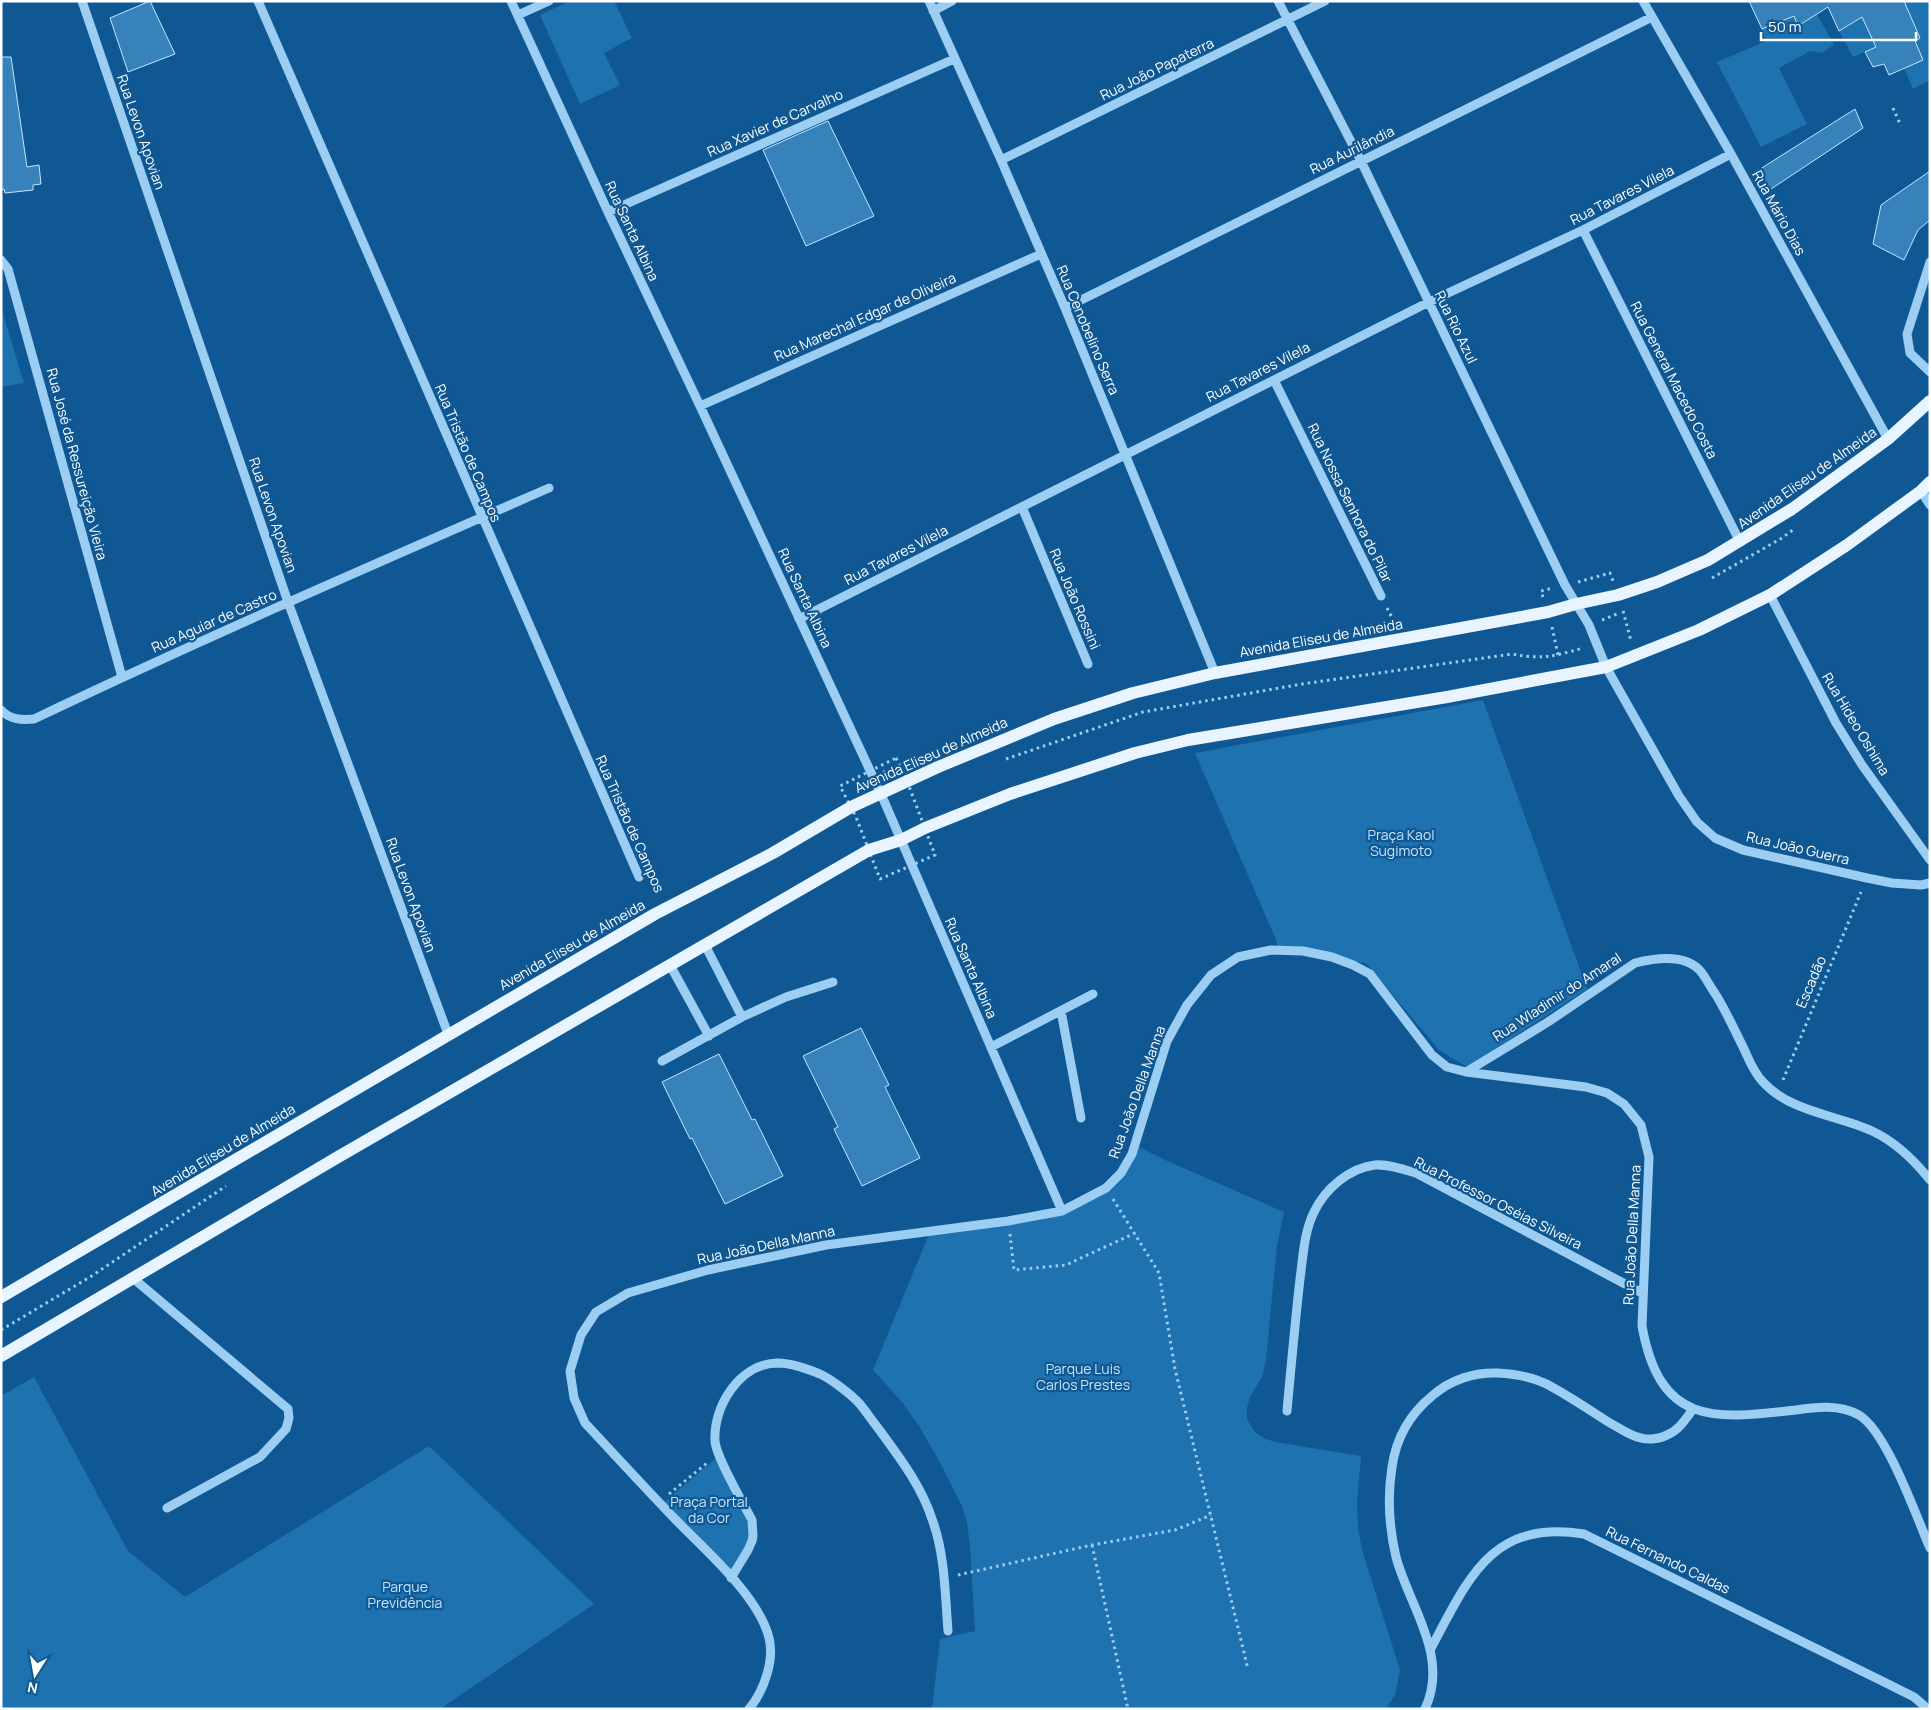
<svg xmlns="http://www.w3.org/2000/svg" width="1931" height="1710" font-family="Manrope,sans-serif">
	<rect width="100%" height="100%" fill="#105893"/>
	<path fill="#1e72b0" d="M570 1H614L632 38 604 53 620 85 580 104 540 15Z
		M1873 1H1930V80L1913 89 1904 68 1915 41 1920 37 1906 6 1876 47 1853 57 1839 31 1866 15Z
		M1817 14 1834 45 1822 53 1810 51 1779 68 1807 124 1761 147 1717 62 1766 41 1762 29 1794 16 1799 26Z
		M1 307 24 383 1 387Z
		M1483 700 1587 989 1467 1067 1439 1050 1366 963 1352 962 1277 947V942L1195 753Z
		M1135 1145 1165 1160 1284 1212 1277 1246 1266 1360 1262 1377 1250 1397 1247 1408V1419L1255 1432 1264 1438 1275 1442 1361 1456 1357 1501 1358 1528 1362 1550 1400 1670 1395 1695 1386 1709H932L940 1639 975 1631 970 1545 967 1523 962 1506 938 1459 919 1426 902 1402 873 1370 930 1232 1051 1213 1106 1188Z
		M34 1377 128 1551 185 1597 429 1446 594 1604 440 1709H1V1396Z
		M716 1458C728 1479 753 1514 750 1537 748 1551 736 1564 727 1574L661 1505Z"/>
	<path fill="#3882bb" stroke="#c4e5fe" d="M150 1 175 54 128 72 110 18Z
		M1749 1H1904L1920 38 1915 41 1923 60 1889 75 1884 64 1873 67 1865 52 1876 47 1862 17 1839 31 1828 7 1798 26 1794 16 1762 29Z
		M1 57H11L27 167 39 165 41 184 33 185V190L5 193 4 189 1 190Z
		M1855 109 1863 128 1768 191 1757 171Z
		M828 121 874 216 806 246 763 150Z
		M1930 171V220L1918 230 1904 260 1873 244 1881 205Z
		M861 1028 889 1085 885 1087 920 1158 862 1186 834 1129 838 1127 803 1056Z
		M719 1054 752 1120 755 1119 783 1176 725 1204 692 1138 690 1139 662 1082Z"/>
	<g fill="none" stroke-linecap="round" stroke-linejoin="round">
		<path stroke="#9ccef3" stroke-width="3" stroke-dasharray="2.5 4" stroke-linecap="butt" d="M1893 108 1901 126
			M1712 578 1782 538 1794 529
			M1578 582 1610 573 1613 581
			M1543 597 1541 591 1553 588
			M1387 608 1396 625
			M1623 611 1631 641
			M1602 620 1617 614
			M1552 627 1558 655
			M896 758 907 781 935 855 880 879 856 817 840 786Z
			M1006 759 1143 712 1302 684 1512 654C1542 660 1555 656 1583 648
			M1783 1080 1861 892
			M1113 1199 1159 1273 1175 1369 1248 1669
			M1010 1234 1014 1270 1066 1265 1135 1233
			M1 1330 90 1277 226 1186
			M669 1494 707 1463
			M1092 1545 1128 1709
			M958 1575 1092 1545 1175 1530 1211 1515"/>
		<path stroke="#9ccef3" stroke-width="9" d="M82 1 288 602 448 1034
			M258 1 639 877
			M511 1 608 212 700 406 881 794 1062 1211
			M929 1 1001 160 1065 308 1215 673
			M1278 1 1361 161 1565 585 1589 625 1606 667 1679 796 1697 822 1715 838 1743 850 1867 878 1892 883 1921 885 1930 883
			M1643 1 1731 154 1888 439
			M933 11 952 1
			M518 15 549 1
			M1001 160 1325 1
			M608 212 954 59
			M1583 230 1740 542
			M1 260 8 269 122 677
			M1930 262 1907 334 1910 353 1930 372
			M1065 308 1652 17
			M1274 380 1381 596
			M700 406 1041 254
			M1921 491 1930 505
			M1022 507 1088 664
			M1770 595 1836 723 1862 765 1930 860
			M799 619 1429 302 1583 230 1731 154
			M1 710C10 720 22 720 34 719 204 638 377 563 549 488
			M705 945 742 1017
			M670 965 709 1036
			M1061 1011 1081 1118
			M991 1047 1093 994
			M662 1061 742 1017 786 997 833 982
			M1466 1072 1548 1022 1635 963C1655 958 1687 953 1702 973 1707 980 1711 988 1716 995 1727 1013 1735 1031 1744 1049 1749 1060 1754 1073 1763 1082 1790 1112 1837 1115 1872 1131 1896 1142 1914 1160 1930 1180
			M134 1279 288 1409 289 1418 286 1429 260 1457 167 1508
			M1287 1411C1291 1367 1295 1323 1300 1279 1303 1257 1304 1232 1314 1212 1325 1189 1349 1168 1375 1165 1388 1164 1403 1169 1416 1173L1642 1293
			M731 1578 748 1550 752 1541 753 1536 752 1520C743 1503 716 1457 715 1441 713 1407 739 1364 777 1363 792 1363 807 1369 820 1374 831 1379 849 1393 857 1401 865 1409 871 1420 878 1428 899 1457 921 1485 932 1519 945 1554 945 1593 948 1631
			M1430 1650C1468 1580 1490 1519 1584 1534L1886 1683 1914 1697 1928 1709
			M749 1709C764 1691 776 1658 768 1634 755 1593 706 1551 676 1520 645 1488 615 1455 585 1423L574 1398 570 1371 581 1335 596 1312 628 1293 708 1270 826 1245 1008 1221 1062 1211 1106 1188 1121 1173 1132 1154 1167 1041 1187 1005 1211 975 1238 957 1271 950 1303 951 1332 957 1353 965 1370 974 1432 1055 1447 1067 1466 1072 1586 1087 1607 1093 1624 1104 1641 1125 1649 1157 1642 1326C1660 1425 1712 1420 1796 1410 1816 1407 1839 1404 1859 1415 1887 1432 1916 1516 1930 1548
			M1425 1709C1450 1656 1409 1606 1396 1557 1389 1527 1387 1498 1392 1467 1396 1439 1410 1414 1432 1396 1450 1380 1474 1372 1498 1373 1517 1374 1535 1377 1552 1387 1572 1398 1591 1411 1610 1423 1620 1428 1630 1436 1641 1438 1648 1440 1660 1439 1667 1435 1679 1430 1685 1420 1693 1409"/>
		<path stroke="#e8f4ff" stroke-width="12" d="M1 1297 655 914 773 853 851 807 938 767 1054 719 1133 693 1215 673 1548 612 1576 604 1618 595 1657 582 1708 560 1792 509 1888 439 1930 401
			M1 1356 338 1157 869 850 901 840 925 828 1010 794 1135 753 1188 740 1447 697 1606 667 1699 630 1770 595 1847 545 1921 491 1930 482"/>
	</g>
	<g text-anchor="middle" stroke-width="4.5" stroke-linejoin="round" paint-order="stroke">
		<g font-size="14" fill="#fff" stroke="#105893">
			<text transform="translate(1157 69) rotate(-26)" y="5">Rua João Papaterra</text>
			<text transform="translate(775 123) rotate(-24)" y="5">Rua Xavier de Carvalho</text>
			<text transform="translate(141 132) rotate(71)" y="5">Rua Levon Apovian</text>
			<text transform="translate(1352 150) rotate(-26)" y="5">Rua Aurilândia</text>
			<text transform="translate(1622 195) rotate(-27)" y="5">Rua Tavares Vilela</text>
			<text transform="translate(1779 213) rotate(61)" y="5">Rua Mário Dias</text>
			<text transform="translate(632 231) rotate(65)" y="5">Rua Santa Albina</text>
			<text transform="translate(865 317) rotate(-24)" y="5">Rua Marechal Edgar de Oliveira</text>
			<text transform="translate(1456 327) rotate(64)" y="5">Rua Rio Azul</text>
			<text transform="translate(1088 330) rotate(67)" y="5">Rua Cenobelino Serra</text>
			<text transform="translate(1258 372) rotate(-27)" y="5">Rua Tavares Vilela</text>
			<text transform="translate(1674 380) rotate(63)" y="5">Rua General Macedo Costa</text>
			<text transform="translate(468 453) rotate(67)" y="5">Rua Tristão de Campos</text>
			<text transform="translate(77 464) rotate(75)" y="5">Rua José da Ressureição Vieira</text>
			<text transform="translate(1807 478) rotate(-35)" y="5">Avenida Eliseu de Almeida</text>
			<text transform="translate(1350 503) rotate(64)" y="5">Rua Nossa Senhora do Pilar</text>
			<text transform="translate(273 515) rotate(71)" y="5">Rua Levon Apovian</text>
			<text transform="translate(896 555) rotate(-27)" y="5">Rua Tavares Vilela</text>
			<text transform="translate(805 598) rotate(65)" y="5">Rua Santa Albina</text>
			<text transform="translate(1075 599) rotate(67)" y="5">Rua João Rossini</text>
			<text transform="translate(214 621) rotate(-24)" y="5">Rua Aguiar de Castro</text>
			<text transform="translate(1321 638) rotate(-10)" y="5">Avenida Eliseu de Almeida</text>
			<text transform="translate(1856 724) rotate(59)" y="5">Rua Hideo Oshima</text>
			<text transform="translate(931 755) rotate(-24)" y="5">Avenida Eliseu de Almeida</text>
			<text transform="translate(630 824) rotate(66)" y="5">Rua Tristão de Campos</text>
			<text transform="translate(1798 848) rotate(13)" y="5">Rua João Guerra</text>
			<text transform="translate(411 895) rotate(70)" y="5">Rua Levon Apovian</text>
			<text transform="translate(572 945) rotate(-30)" y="5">Avenida Eliseu de Almeida</text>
			<text transform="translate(971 968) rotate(66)" y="5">Rua Santa Albina</text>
			<text transform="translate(1811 982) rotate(-67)" y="5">Escadão</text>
			<text transform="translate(1557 997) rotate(-33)" y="5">Rua Wladimir do Amaral</text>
			<text transform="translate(1137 1092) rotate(-70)" y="5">Rua João Della Manna</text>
			<text transform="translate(223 1150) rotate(-31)" y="5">Avenida Eliseu de Almeida</text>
			<text transform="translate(1498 1203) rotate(27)" y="5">Rua Professor Oséias Silveira</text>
			<text transform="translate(1632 1235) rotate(-87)" y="5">Rua João Della Manna</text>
			<text transform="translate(766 1245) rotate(-12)" y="5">Rua João Della Manna</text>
			<text transform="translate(1668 1560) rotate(26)" y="5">Rua Fernando Caldas</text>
		</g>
		<g font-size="14" fill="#c4e5fe" stroke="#105893">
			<text x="1401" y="840">Praça Kaol<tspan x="1401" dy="16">Sugimoto</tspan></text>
			<text x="1083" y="1374">Parque Luis<tspan x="1083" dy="16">Carlos Prestes</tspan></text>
			<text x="709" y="1507">Praça Portal<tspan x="709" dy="16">da Cor</tspan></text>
			<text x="405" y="1592">Parque<tspan x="405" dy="16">Previdência</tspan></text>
		</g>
	</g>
	<rect width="1931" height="1710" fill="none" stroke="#ffffff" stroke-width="5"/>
	<g transform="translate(35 1675) rotate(191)" stroke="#105893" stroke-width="4" paint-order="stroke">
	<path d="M0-4L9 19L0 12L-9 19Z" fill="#ffffff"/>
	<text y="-8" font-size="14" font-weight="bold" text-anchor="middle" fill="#ffffff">N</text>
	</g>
	<path d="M1761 32v8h155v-8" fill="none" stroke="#ffffff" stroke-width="2.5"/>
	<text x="1768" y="32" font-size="15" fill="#ffffff" stroke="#105893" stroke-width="4" paint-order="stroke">50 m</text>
</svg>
